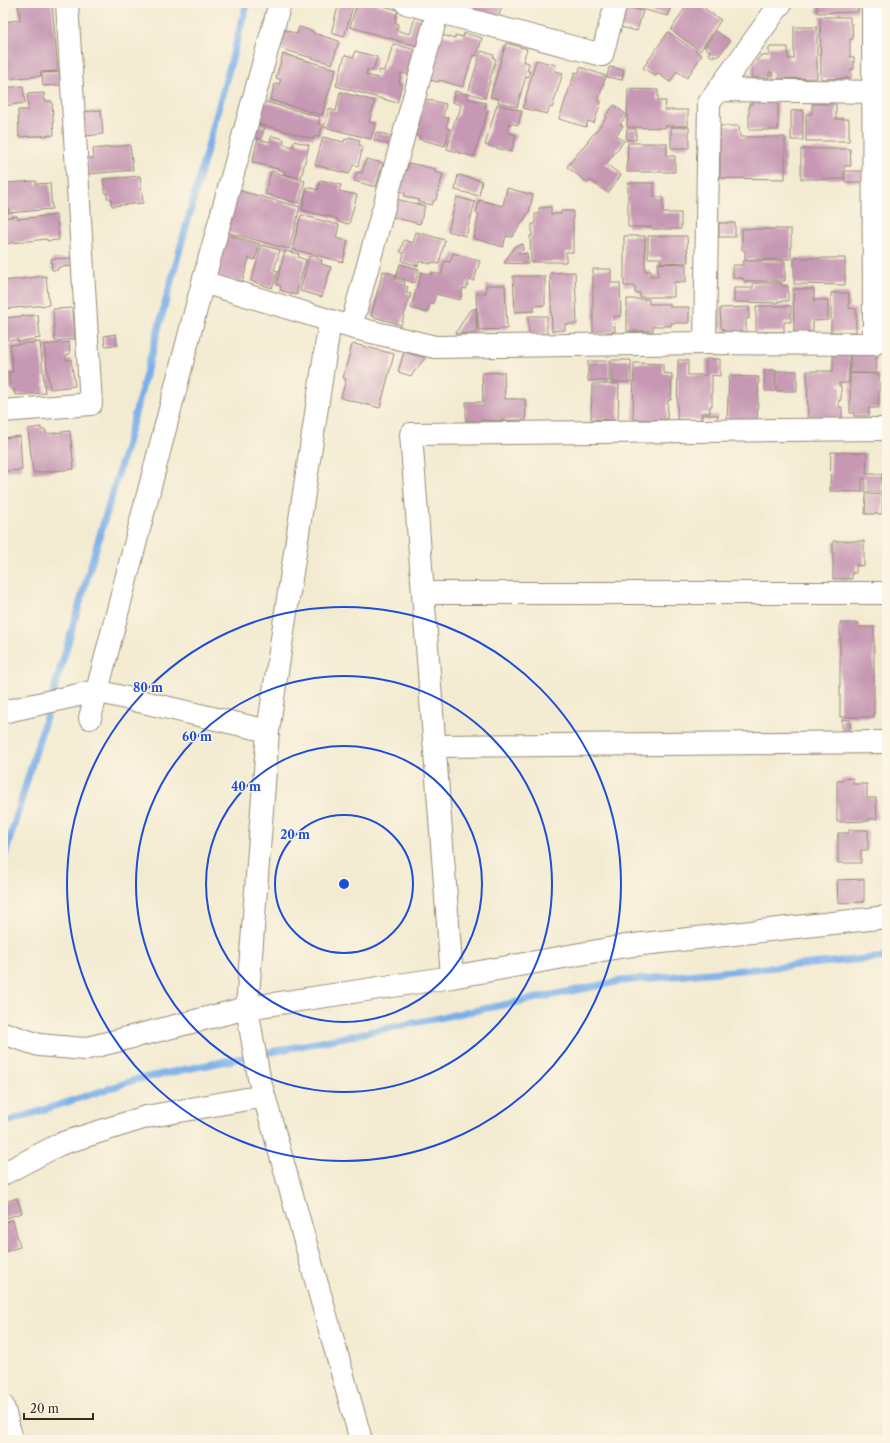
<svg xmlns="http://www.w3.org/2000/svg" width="890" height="1443" font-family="'Libre Caslon Text',serif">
	<rect width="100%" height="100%" fill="#fcf5e5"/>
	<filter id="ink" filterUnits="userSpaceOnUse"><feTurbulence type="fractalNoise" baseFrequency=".025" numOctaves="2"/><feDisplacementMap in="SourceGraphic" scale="8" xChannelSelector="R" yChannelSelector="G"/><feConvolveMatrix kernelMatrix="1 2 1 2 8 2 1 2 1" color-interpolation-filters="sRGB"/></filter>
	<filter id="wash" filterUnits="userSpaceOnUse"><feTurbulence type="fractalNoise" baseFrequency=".012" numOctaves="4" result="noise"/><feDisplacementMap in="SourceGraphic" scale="16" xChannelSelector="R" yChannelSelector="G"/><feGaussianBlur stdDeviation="0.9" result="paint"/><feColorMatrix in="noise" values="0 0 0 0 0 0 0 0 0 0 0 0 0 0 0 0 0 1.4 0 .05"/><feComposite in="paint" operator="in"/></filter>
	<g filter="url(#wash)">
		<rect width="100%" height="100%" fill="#f3ebd1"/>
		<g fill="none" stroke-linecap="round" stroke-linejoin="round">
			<path stroke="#7aafe8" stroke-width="7" d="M3 862 126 447 247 3
				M3 1123 138 1079 621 981 887 957"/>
		</g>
		<g id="blocks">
			<path fill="#c698b4" d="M18 3H52L58 71 40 72 41 76 3 79V22L20 20Z
				M339 3H354L344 37 331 33Z
				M357 3H373L398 10 395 22 398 24 396 30 410 34 415 17 425 20 417 46 350 27Z
				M452 3H503L498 18Z
				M635 3H678L677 5 671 4 668 16 634 7Z
				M693 3H706L708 4 705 9 721 20 700 51 671 30 686 6 689 9Z
				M817 3H858V12L817 13Z
				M625 7 643 11 637 31 620 27Z
				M820 17H850V24H852L853 39H850V57H854V69H851V78L821 79Z
				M299 27 313 31V33L339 41 332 64 279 48 285 30 297 34Z
				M794 27H817V78L772 79V72H769V78H752V67L761 55 769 56V47H788V59H794Z
				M716 31 730 41 718 57 714 55 713 57 708 54 710 51 704 47Z
				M668 32 702 55 687 78 677 71 670 82 657 73 655 76 643 68Z
				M464 33 482 38 477 56 473 55 463 87 439 80V82L429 80 441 35 455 38V35L463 37Z
				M506 43 527 49 523 61 529 63 527 71H530L528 77 526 76 517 107 498 102 499 99 490 97Z
				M393 44 416 50 409 75 401 73 399 83 402 84 397 103 336 86 345 55 354 57 355 51 377 57 373 71 367 70 366 75 378 78 380 70 384 71 385 66H387Z
				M481 51 494 55 493 58 496 59 485 98 468 93Z
				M283 54 336 69 322 115 270 100 275 84H279L281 80 276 78Z
				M536 60 556 65 555 71 563 73 552 108 550 107 547 114 523 108Z
				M580 67 606 76 598 101 601 102 594 123 588 121 586 127 559 119 575 72 579 73Z
				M609 67 624 70 622 80 607 77Z
				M60 72 62 85 43 86 42 73Z
				M23 86 25 103 3 106V88Z
				M628 89 658 90V101H666L665 110H688V126H665V128L627 127Z
				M455 91 467 94 466 98 486 103 485 109 488 110 474 157 447 149 456 116 458 117 461 105 452 102Z
				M340 92 375 101 369 122 376 123 371 139 324 127 329 109 336 111Z
				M44 93 45 101H52L54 135 19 137 18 110H28L27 94Z
				M425 99 446 104 443 117 449 118 446 128 450 129 445 146 419 139 420 136 414 135Z
				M258 100 320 117 318 124 323 125 319 137 314 136V139L252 122Z
				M752 101 778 102V130H749V104H752Z
				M497 104 522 111 518 125 509 123 507 132 516 135 511 152 485 145Z
				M812 104H836V119H849V141H806V114H812Z
				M614 105 627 115 620 124 623 126 616 136 624 141 606 164 621 175 608 193 590 180 588 183 567 167 607 117 605 116Z
				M101 110 103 134 86 136 83 112Z
				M803 110V140H791V111Z
				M251 123 265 127 261 139 248 136Z
				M720 126H739L740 137H785V179L720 178Z
				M671 127H689V148H671Z
				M627 129H636V140H626Z
				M376 132 392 136 390 145 374 140Z
				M272 136 284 139 283 144 293 147 294 141 309 145 301 178 284 174 285 171 252 162 258 139 270 142Z
				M323 137 344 142 345 139 348 140 349 137 360 140 359 145 363 146 358 166 353 165 349 174 315 165Z
				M628 143H667V156H675V172H627Z
				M130 145 133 170 89 174 87 158H94L93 149Z
				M801 149H850L851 166H844V179H801Z
				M366 159 383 163 376 187 354 181 357 172 362 173Z
				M409 163 435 169 434 172 443 174 436 200H434L432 205 418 202 419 200 404 196 405 193 399 191 404 172H406Z
				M271 171 305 181 299 203 265 194Z
				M845 171H863L862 182H845Z
				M458 175 482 181 479 196 455 190Z
				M140 176 143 203 112 206 111 198H107V193H105L103 179Z
				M320 180 341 185 339 191 357 195 349 224 338 222V219L302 210 307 187 318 190Z
				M36 181V184L50 183 52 209 9 213 7 183Z
				M628 183H654V197H663V213H681V229H652V227H628Z
				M507 188 533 195 529 212 512 237 506 236 503 247 473 238 479 214 476 213 479 200 503 206Z
				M233 189 300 207 289 249 222 231Z
				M3 194H7L8 214H3Z
				M457 197 475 202 466 236 448 231Z
				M396 199 425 206 420 224 392 217Z
				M551 207V214H561V211H573V252H566V262H531L530 236H532V224H535V214H539V208Z
				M56 215 59 240 47 241V239L3 244V218L17 216 18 219Z
				M301 215 339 225 336 238 348 241 343 262 292 249Z
				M719 223H735V237H719Z
				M742 229H791V259L745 260V250H742Z
				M416 232 445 240 439 264 431 262V264L419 261 418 266 402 261 404 253 400 252 404 240 413 243Z
				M222 233 260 244 255 260 249 258 242 283 211 274Z
				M624 236H645V271H651V276H658V263L686 264V282H674V297H640V293H635V286H624Z
				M648 236H687L688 262 661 263V258H648Z
				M523 244V250L519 251V254L527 253 528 264 504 263 515 246Z
				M262 245 280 250 274 270 278 271 272 288 251 281Z
				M285 251 299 254 298 257 306 260 296 295 280 290 281 286 276 284Z
				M453 253 480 261 474 281 469 280 466 289 463 288 460 300 436 294 433 304 430 303 427 313 411 308 421 272 431 275 432 272 441 275 445 261 450 262Z
				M309 256 322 260 321 264 331 267 322 297 300 291Z
				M72 258V266L58 267V270H52L51 259Z
				M794 258H845V285L794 284Z
				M743 261H785V281H744L743 278H733V265H743Z
				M400 264 419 269 415 283 396 277Z
				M593 269H611V283H620L621 316H614L615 332H607V334H593Z
				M383 271 396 275 395 279 405 282 404 286 408 287 406 293 411 294 401 325 371 316Z
				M575 272 577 324H565V330L552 331 550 273Z
				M46 276 49 305 3 309V281Z
				M513 276H545V305L534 306V311L515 312Z
				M753 283H782V286H788V301H778V303L734 302V288H753Z
				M486 285H505L507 329 478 330 476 294 486 293Z
				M793 289H814V300H828V320L813 321V332H794Z
				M831 293H849V308L856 309V332H831Z
				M627 299H649V304H670V307H689V323H671V326H653V331H627Z
				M756 306H791V322H784V332H756Z
				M749 307V319L746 318V333L728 334 721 327 720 308Z
				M73 308 75 339 55 341 53 309Z
				M476 308 477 333 455 334 469 311Z
				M38 315 40 338 18 342V340H8L7 334 3 335V318Z
				M528 316H547V334L529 335Z
				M116 334 117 345 105 346 104 336Z
				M40 342 45 393 15 395 14 389H10L9 372H13L10 345Z
				M69 342 70 354 66 355V360L71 359 75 386 50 389 44 345Z
				M354 344 394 354 380 408 341 398 346 379 343 378 352 345Z
				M404 352 425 358 411 376 398 372Z
				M850 354H876V373H850Z
				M833 355H849V383H839V386H841V400H839V407H842V421H808L807 371H833Z
				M706 359H720V376L712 375V406H710V413H701V420H677L678 360H688V375H706Z
				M611 360H631V382H611Z
				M588 361H609V381H588Z
				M634 363 663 364V373L672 374 671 400H668L667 420 633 419Z
				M764 370H775V391H765Z
				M776 371H797V391H776Z
				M504 372 505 399H525L526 420 466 421V402H483L482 373Z
				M850 374H879V408H869V416H854V413H850Z
				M729 376 759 377 757 422 727 421Z
				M592 384H619L618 420 591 419Z
				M702 415H718L717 420H702Z
				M41 427V430H46V434L70 431 74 469 33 473 28 429Z
				M20 436 22 470 3 471V438Z
				M831 452 867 453 866 474H882V492H865V478H862V492L830 491Z
				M866 494 883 495 882 514H865Z
				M833 541H864V566L856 565V573H852V579H833Z
				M840 623H859V627H874V717H840Z
				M842 719 850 720V731H842Z
				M853 778V784H867V798H876L877 819H869V821L837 822V781H842V779Z
				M849 830H868V850H861V863H838V833H849Z
				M864 879V902L838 903 837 880Z
				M17 1198 22 1213 3 1219V1203Z
				M13 1220 20 1247 3 1252V1222Z"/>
		</g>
	</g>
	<g filter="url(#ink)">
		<use href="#blocks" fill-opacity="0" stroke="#978a78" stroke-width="1"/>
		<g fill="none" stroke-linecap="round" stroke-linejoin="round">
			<g stroke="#978a78" stroke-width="24">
				<path id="street" d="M406 3 602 55 616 3
					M718 90 887 92
					M203 282 351 327 435 347 705 343 874 344 873 3
					M330 321 268 731 247 1008 259 1078 361 1440
					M351 327 440 3
					M705 343 709 103 781 3
					M3 411 91 404 67 3
					M423 593H887
					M3 712 96 691 268 731
					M90 718 203 282 280 3
					M435 746 887 742
					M452 977 411 434 887 429
					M3 1033 39 1045 84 1049 247 1008 452 977 625 946 887 917
					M3 1174 60 1144 146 1117 264 1096
					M3 1406 12 1440"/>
			</g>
			<use href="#street" stroke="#fff" stroke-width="22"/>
		</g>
	</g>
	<g fill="none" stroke="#1d4ed8" stroke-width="2">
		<circle cx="344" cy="884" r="69"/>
		<circle cx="344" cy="884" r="138"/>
		<circle cx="344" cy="884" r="208"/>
		<circle cx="344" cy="884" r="277"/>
	</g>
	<circle cx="344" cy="884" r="6" fill="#1d4ed8" stroke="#fcf5e5" stroke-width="2"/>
	<g font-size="12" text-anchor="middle" font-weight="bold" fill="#1d4ed8" stroke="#fcf5e5" stroke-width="3" stroke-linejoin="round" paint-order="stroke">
		<text x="148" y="692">80 m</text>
		<text x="197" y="741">60 m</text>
		<text x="246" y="791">40 m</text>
		<text x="295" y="839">20 m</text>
	</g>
	<rect width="890" height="1443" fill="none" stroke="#fcf5e5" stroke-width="16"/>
	<path d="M24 1413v6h69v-6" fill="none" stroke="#3b2a1e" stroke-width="2"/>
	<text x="30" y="1413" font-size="12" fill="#3b2a1e" stroke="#fcf5e5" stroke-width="3" paint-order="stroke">20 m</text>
</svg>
